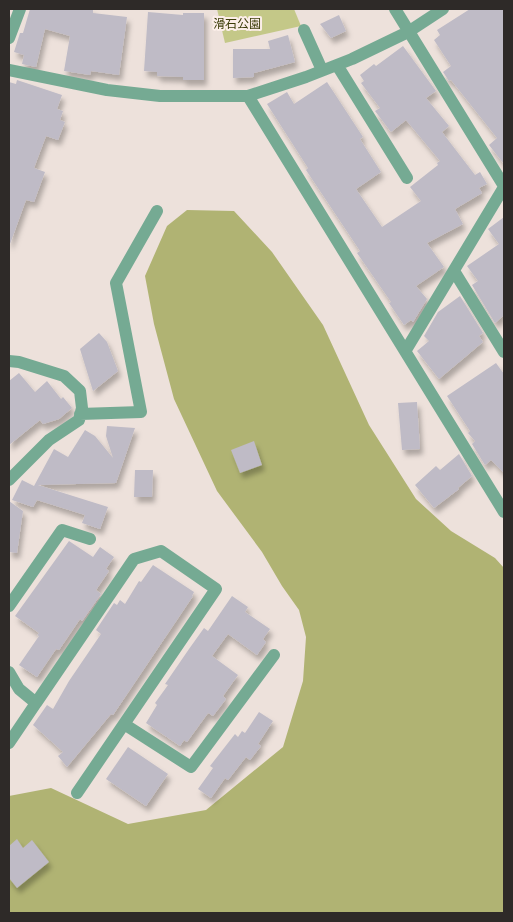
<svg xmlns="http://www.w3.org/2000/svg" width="513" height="922" font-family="Helvetica,'Noto Sans JP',sans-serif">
	<defs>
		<filter id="shadow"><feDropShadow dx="3" dy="5.5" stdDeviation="2.5" flood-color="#0004"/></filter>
	</defs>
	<rect width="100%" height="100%" fill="#ede1db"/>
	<path fill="#c4c888" d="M217 9H294L301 26 225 43Z"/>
	<path fill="#b0b373" d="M187 210 234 211 272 252 323 325 369 425 416 499 451 531 495 558 504 568V913H9V796L51 788 128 824 206 810 283 747 303 681 306 637 299 610 282 586 262 552 217 491 174 399 154 324 145 276 167 226Z"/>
	<path fill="#bfbbc6" filter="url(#shadow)" d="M30 9H93V13L127 17 119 75 91 71 90 75 64 71 70 36 45 29 36 67 22 64 24 55 14 52 20 33H23Z
		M470 9H504V164L489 145 497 138 451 80 449 81 443 72 451 66 434 40 440 35 437 30Z
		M148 12 183 15V13H204V80H183V77L157 76V72L144 71Z
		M339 15 346 31 331 38 320 24Z
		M288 35 295 62 254 73V77L233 78V49H270L268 41Z
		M403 46 436 91 426 98 449 126 442 132 475 175 480 172 487 184 479 188 482 193 455 209 463 224 427 243 444 267 416 286 427 299 413 322 411 320 404 325 389 303 391 302 357 253 360 251 306 170 308 168 267 104 287 92 294 104 327 82 363 137 360 139 381 172 356 189 382 227 421 201 410 187 438 165 437 163 440 161 406 120 391 132 375 111 380 108 361 83 364 81 360 75 374 64 376 66Z
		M17 80 62 95 57 109 63 111 60 120 65 122 58 140 46 136 34 168 45 172 34 202 26 200 10 244 9 243V82L16 84Z
		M504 217V315L495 323 472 285 478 281 467 266 499 244 488 229Z
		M460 296 483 333 479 336 483 342 439 379 417 351 429 341 424 336 438 312Z
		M99 333 107 342 118 371 93 391 80 349Z
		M496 363 504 374V473L491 460 485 465 472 444 475 441 468 433 470 431 447 396Z
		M19 373 35 392 47 381 61 399 63 397 72 408 59 419 43 424 40 420 9 445V381Z
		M417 402 420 449 402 450 398 403Z
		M107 426 135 428 116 483 38 485 108 507 100 529 82 523 85 515 37 500 33 507 12 500 22 480 34 486 54 449 68 457 85 430 95 436 113 458 106 436Z
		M254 441 262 465 240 473 231 450Z
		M459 454 472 476 458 488 459 489 434 508 415 485 436 466 440 470Z
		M135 470H153L152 497H134Z
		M9 501 23 511 17 553 9 552Z
		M69 541 93 557 100 547 114 557 106 569 109 571 96 590 101 594 82 621 80 619 59 650 56 649 37 677 19 665 39 636 37 635 39 633 15 616Z
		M153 565 194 592 192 596H193L113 715 111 714 67 767 58 756 63 752 33 725 47 705 53 709 69 681 101 634 96 630 114 603 117 605 120 600 125 604 139 581 141 582Z
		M232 596 248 607 245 612 270 629 263 639 266 642 257 655 228 634 212 656 238 675 223 696 226 699 213 716 208 713 187 742 184 740 180 746 146 723 157 705 155 703 168 685 165 684 189 649 204 628 208 631Z
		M259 712 273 721 258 744 261 746 250 760 246 757 228 780 225 778 211 798 198 789 213 768 210 766 235 734 238 737 242 731 245 733Z
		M128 747 168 774 146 806 106 779Z
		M17 839 23 848 32 840 49 862 17 888 9 878V846Z"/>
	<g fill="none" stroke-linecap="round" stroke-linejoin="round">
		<path stroke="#75aa93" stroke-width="12" d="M395 9 504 186
			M304 30 322 70
			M9 38 20 9
			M337 65 407 178
			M9 70 107 90 160 96H248L306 77 352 59 408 32 443 9
			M248 96 504 512
			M454 271 504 352
			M406 350 504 187
			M9 361 19 362 64 376 80 391 82 408 79 420 49 440 9 480
			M80 414 141 412 116 283 157 211
			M9 606 62 530 90 539
			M9 672 19 689 36 703 134 559 161 551 216 589 124 724 191 767 274 655
			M9 743 36 703
			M77 793 124 724"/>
	</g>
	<g text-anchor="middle" stroke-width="4" stroke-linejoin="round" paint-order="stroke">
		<g font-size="12" fill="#3b3c08" stroke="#fbeee9">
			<text x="237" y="28">滑石公園</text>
		</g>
	</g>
	<rect width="513" height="922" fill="none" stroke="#2e2a28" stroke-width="20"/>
</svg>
